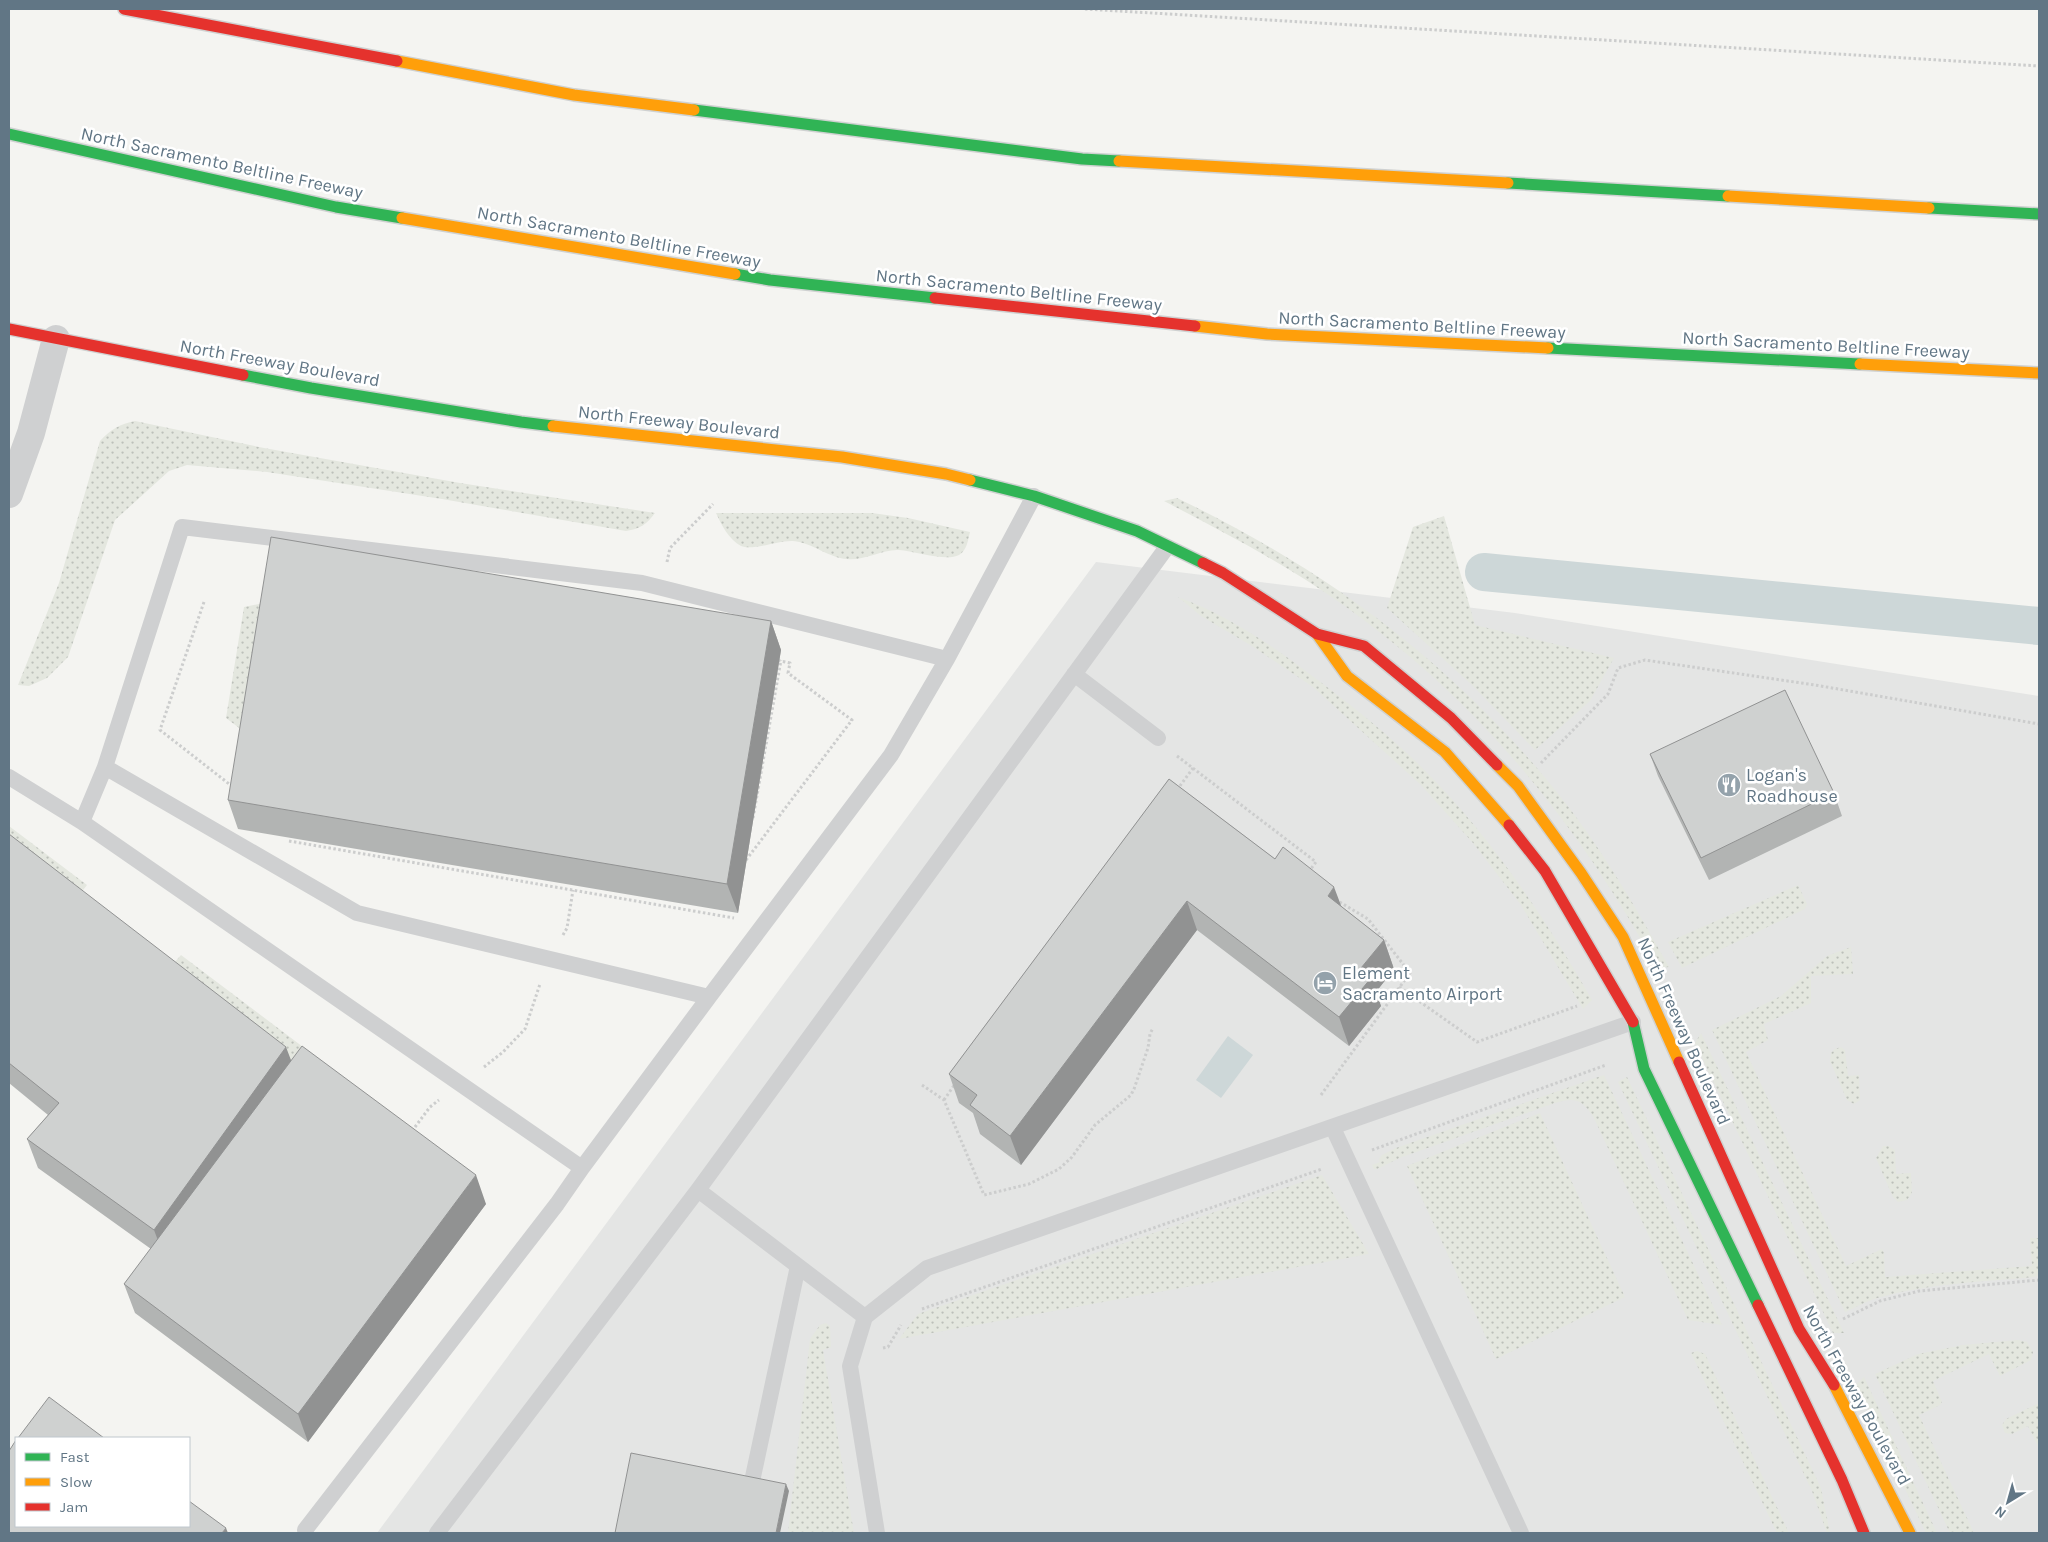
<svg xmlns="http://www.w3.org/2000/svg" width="2048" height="1542" font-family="Karla,sans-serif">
	<defs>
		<pattern id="grass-dots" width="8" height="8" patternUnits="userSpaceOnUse" patternTransform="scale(1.25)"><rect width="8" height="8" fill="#e4e7df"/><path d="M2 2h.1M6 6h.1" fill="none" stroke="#bcc0ba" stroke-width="1.8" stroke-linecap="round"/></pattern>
	</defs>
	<rect width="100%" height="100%" fill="#f4f4f1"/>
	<path fill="#e4e5e4" d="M1096 562 1515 613 2039 696V1533H377Z"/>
	<path fill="url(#grass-dots)" d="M135 421 264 448 460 483 655 513C647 524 640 529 626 531L442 499 267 472 187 465 169 471 115 520 68 657 47 678 29 686 18 685 59 583 100 441C111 429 120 424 135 421Z
		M1177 498C1323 568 1449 660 1552 786 1598 842 1634 904 1669 967L1657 968C1571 809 1459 678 1306 580 1260 551 1212 526 1164 501Z
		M716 513H872L908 518 970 532C968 540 967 550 959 555 946 562 915 551 899 550 882 549 865 561 847 559 829 558 813 543 793 541 779 540 753 551 741 546 729 540 721 524 716 513Z
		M1444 516 1475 625 1614 658 1590 701 1535 750 1472 685 1387 608 1413 527Z
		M1178 597C1229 616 1272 645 1315 678 1347 702 1379 727 1409 755 1483 825 1541 911 1592 1000L1583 1009 1521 905 1473 843 1421 785 1313 687 1252 646 1201 616Z
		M274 601 251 737 226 718 244 607Z
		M9 826 87 885 80 894 9 846Z
		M1798 885 1807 904 1805 909 1682 968 1668 942Z
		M1851 947 1853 974 1811 976V1003L1764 1024 1768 1040 1746 1052 1846 1266 1882 1249 1884 1253 1885 1277 2032 1266 2030 1238H2039V1275L2034 1277C1982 1282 1931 1283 1881 1297 1868 1300 1857 1307 1845 1312L1712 1030 1781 996 1827 956Z
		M181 955 319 1059 308 1073 172 971 174 963Z
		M1701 1033 1844 1333H1833L1695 1043Z
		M1841 1047 1845 1050 1848 1076 1859 1075 1860 1100 1854 1104 1847 1100 1830 1061 1831 1053 1835 1049Z
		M1604 1075 1722 1325 1688 1320 1593 1116C1581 1099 1575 1097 1555 1103L1402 1157 1377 1169H1374L1372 1165 1380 1162 1379 1159 1382 1155 1396 1148Z
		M1627 1077 1821 1488 1830 1533H1827L1812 1491 1618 1082Z
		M1540 1113 1625 1297 1496 1359 1407 1166Z
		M1883 1146H1889L1895 1150 1896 1174 1911 1173 1912 1193 1907 1200 1898 1202 1893 1197 1876 1158Z
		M1322 1175 1369 1254 899 1339 918 1314Z
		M826 1323 830 1326 831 1347 823 1350 854 1533H788L810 1339 820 1325Z
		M2018 1340 2027 1342 2033 1352 2031 1360 2000 1376 1989 1354 1933 1381 1942 1402 1940 1405 1919 1415 1974 1533H1950L1875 1374 1918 1354 1963 1345Z
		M1697 1351 1705 1354 1789 1533H1777L1691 1353Z
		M1864 1377 1937 1533H1926L1856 1385Z
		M2039 1403V1448L2028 1426 2012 1434 2005 1433 2002 1425 2006 1419Z"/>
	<path fill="#cdd7d8" d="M1228 1036 1253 1055 1221 1098 1196 1080Z"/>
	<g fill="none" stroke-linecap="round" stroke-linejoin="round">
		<path stroke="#cdd7d8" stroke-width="38" d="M1484 572 2039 626"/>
		<g stroke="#cfd1d1" stroke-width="14">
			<path id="fast" d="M694 110 1082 159 1119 161
				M9 134 336 207 402 218
				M1508 183 1728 196
				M1929 208 2039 214
				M735 274 770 280 935 298
				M1548 348 1860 364
				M243 375 311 388 521 422 553 426
				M970 480 1034 496 1137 531 1203 563
				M1633 1022 1644 1069 1758 1305"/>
		</g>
		<g stroke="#cfd1d1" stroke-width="14">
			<path id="slow" d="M397 61 574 95 694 110
				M1119 161 1508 183
				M1728 196 1929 208
				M402 218 735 274
				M1195 326 1267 334 1548 348
				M1860 364 2039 373
				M553 426 842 457 946 474 970 480
				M1317 634 1347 676 1445 752 1509 825
				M1497 765 1518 786 1581 873 1623 937 1679 1062
				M1834 1385 1910 1533"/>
		</g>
		<g stroke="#cfd1d1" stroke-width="14">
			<path id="jam" d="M124 9 397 61
				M935 298 1195 326
				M9 329 243 375
				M1203 563 1223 573 1317 634 1364 646 1451 718 1497 765
				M1509 825 1545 871 1633 1022
				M1679 1062 1799 1329 1834 1385
				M1758 1305 1842 1480 1864 1533"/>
		</g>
		<path stroke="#cccdcd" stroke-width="3" stroke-dasharray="2.5 2.5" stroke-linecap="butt" d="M1085 9 2039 66
			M667 562 670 548 713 504
			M204 602 160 730 233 787
			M1177 756 1316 862 1310 870
			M1541 763 1608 694 1618 668 1645 660 1815 685 2039 724
			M1177 790 1193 768
			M753 818 781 660
			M289 841 734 918
			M746 860 852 720 788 673 790 663 776 660
			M563 935 567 928 573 890
			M1399 987 1477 1042 1577 1006
			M484 1067 503 1052 525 1029 540 984
			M922 1085 944 1100 984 1195 1029 1184 1059 1169 1072 1157 1095 1125 1131 1095 1134 1089 1148 1048 1150 1034 1153 1028
			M1321 1095 1410 973 1368 919 1338 901
			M944 1100 955 1084
			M412 1131 430 1107 439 1100
			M1372 1150 1606 1065
			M922 1309 1322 1169
			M1843 1319 1880 1301 1919 1291 2039 1280
			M883 1348 888 1347 901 1325"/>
		<path stroke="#cfd0d1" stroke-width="16" d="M947 659 642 583 182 527 105 767 357 913 709 997 891 755 947 659 1034 496
			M1074 674 1158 738
			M105 767 82 822 582 1168 709 997
			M9 777 82 822
			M1333 1128 1521 1533
			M698 1190 865 1317
			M305 1530 557 1204 582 1168
			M437 1533 698 1190 1167 547
			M741 1533 798 1266
			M877 1533 850 1366 865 1317 927 1268 1633 1022"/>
		<path stroke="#cfd0d1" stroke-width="28" d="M9 494 31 433 56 339"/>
		<use href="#fast" stroke="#30b455" stroke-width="11"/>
		<use href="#slow" stroke="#ff9f0a" stroke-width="11"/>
		<use href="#jam" stroke="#e5322d" stroke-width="11"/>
	</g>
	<path fill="#b2b4b3" d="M771 621 781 650 738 913 238 829 228 800Z
		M1650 754 1834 793 1842 816 1709 880 1658 776Z
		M1169 779 1275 859 1342 907 1384 940 1394 969 1376 992 1381 1006 1349 1046 1197 930 1021 1165 980 1134 973 1113 959 1103 949 1074Z
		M9 834 291 1060 486 1204 308 1442 135 1313 124 1284 151 1249 38 1168 27 1139 48 1115 9 1083Z"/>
	<path fill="#919292" d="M771 621 781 650 738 913 727 884Z
		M1334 887 1345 916 1328 896Z
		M1187 901 1197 930 1021 1165 1010 1136Z
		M1384 940 1394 969 1376 992 1381 1006 1349 1046 1339 1017 1361 968Z
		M286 1047 297 1076 165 1259 154 1230Z
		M476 1175 486 1204 308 1442 298 1414Z
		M786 1484 789 1491 780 1533H776Z
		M226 1528 228 1533H222Z"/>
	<path fill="#cfd1d0" stroke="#919292" d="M271 537 771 621 727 884 228 800Z
		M1785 690 1834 793 1701 858 1650 754Z
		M1169 779 1275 859 1283 847 1334 887 1328 896 1384 940 1361 968 1371 978 1339 1017 1187 901 1010 1136 970 1105 977 1095 949 1074Z
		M9 834 286 1047 154 1230 27 1139 59 1103 9 1063Z
		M302 1046 476 1175 298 1414 124 1284Z
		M49 1397 104 1438H18Z
		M16 1440V1526H189V1501L226 1528 222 1533H9V1451Z
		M631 1453 786 1484 776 1533H615Z"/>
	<defs>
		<g id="restaurant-disc" transform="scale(1.25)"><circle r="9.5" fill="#94a2ab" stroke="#fff"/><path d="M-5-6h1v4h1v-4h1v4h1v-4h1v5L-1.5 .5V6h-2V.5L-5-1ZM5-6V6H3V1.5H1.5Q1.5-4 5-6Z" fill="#fff"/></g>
		<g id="hotel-disc" transform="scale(1.25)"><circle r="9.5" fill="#94a2ab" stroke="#fff"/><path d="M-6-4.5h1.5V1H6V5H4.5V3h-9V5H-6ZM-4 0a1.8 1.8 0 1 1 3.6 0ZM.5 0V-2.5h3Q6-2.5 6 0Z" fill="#fff"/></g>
	</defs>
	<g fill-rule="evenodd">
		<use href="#restaurant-disc" x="1729" y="785"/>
		<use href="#hotel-disc" x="1325" y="983"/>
	</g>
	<g text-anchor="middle" stroke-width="5" stroke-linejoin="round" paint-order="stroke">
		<g font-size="18" fill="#617685" stroke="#fff">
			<text transform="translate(222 163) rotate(12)" y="6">North Sacramento Beltline Freeway</text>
			<text transform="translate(619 237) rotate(10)" y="6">North Sacramento Beltline Freeway</text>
			<text transform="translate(1019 290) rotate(6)" y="6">North Sacramento Beltline Freeway</text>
			<text transform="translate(1422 325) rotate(3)" y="6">North Sacramento Beltline Freeway</text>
			<text transform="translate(1826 345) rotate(3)" y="6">North Sacramento Beltline Freeway</text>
			<text transform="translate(280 363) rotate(10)" y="6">North Freeway Boulevard</text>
			<text transform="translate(679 422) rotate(6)" y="6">North Freeway Boulevard</text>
			<text transform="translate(1684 1031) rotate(66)" y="6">North Freeway Boulevard</text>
			<text transform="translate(1857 1395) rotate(61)" y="6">North Freeway Boulevard</text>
		</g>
		<g font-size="18" fill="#617685" stroke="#fff" text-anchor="start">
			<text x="1746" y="781">Logan's<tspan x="1746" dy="21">Roadhouse</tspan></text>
			<text x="1342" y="979">Element<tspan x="1342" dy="21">Sacramento Airport</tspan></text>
		</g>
	</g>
	<rect width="2048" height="1542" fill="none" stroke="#617685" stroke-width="20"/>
	<rect x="15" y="1437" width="175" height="90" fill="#ffffff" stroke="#c0c8ce"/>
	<rect x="25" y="1453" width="25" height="8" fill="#30b455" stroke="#c0c8ce"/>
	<text x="60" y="1462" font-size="15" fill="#617685">Fast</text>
	<rect x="25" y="1478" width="25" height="8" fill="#ff9f0a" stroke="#c0c8ce"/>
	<text x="60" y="1487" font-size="15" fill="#617685">Slow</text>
	<rect x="25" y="1503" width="25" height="8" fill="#e5322d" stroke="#c0c8ce"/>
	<text x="60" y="1512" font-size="15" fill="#617685">Jam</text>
	<g transform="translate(2008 1502) rotate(217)" stroke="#ffffff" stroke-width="4" paint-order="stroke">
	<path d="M0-4L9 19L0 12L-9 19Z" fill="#617685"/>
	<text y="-8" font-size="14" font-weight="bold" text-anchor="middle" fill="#617685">N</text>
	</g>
</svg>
